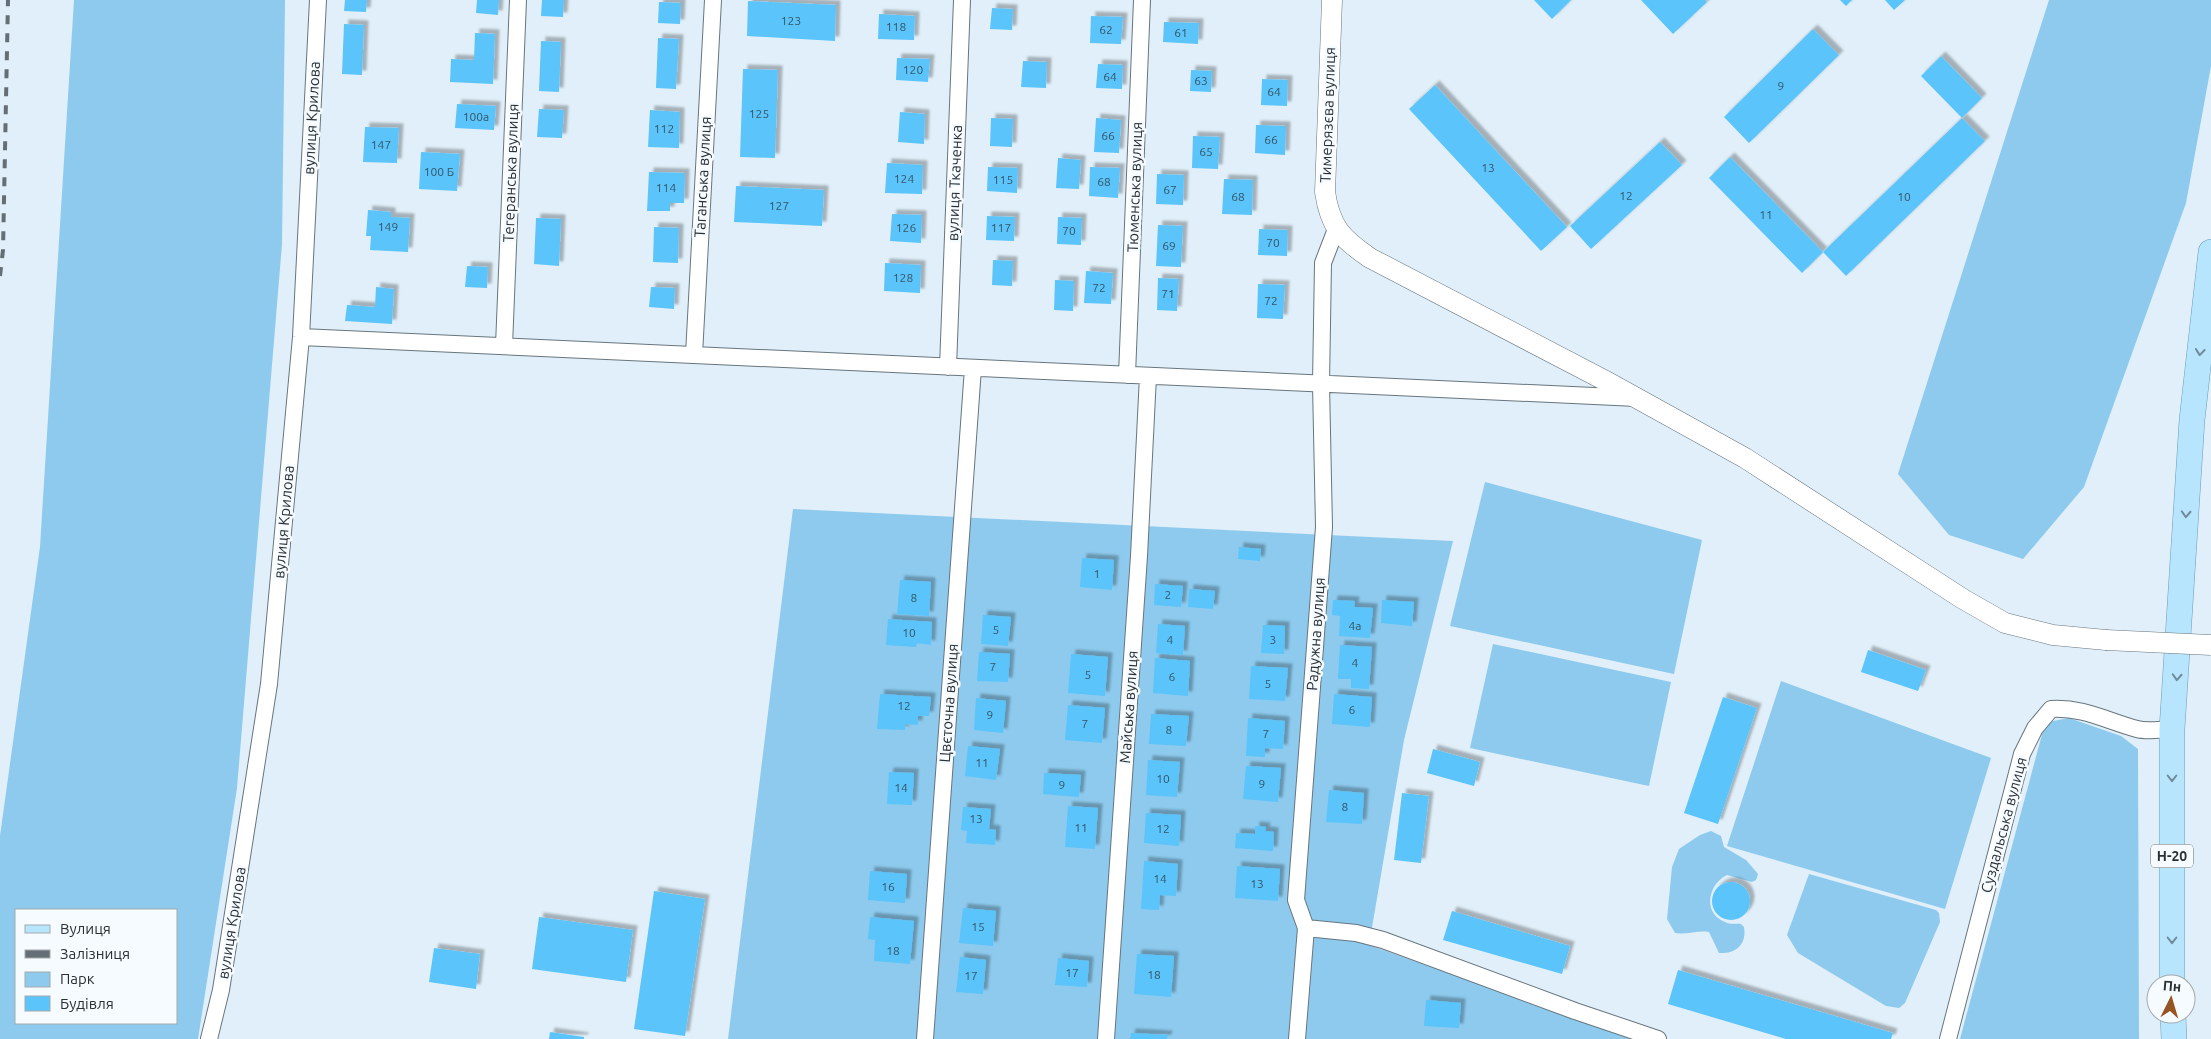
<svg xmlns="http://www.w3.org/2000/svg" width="2211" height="1039" font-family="Ubuntu,sans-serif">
	<defs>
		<filter id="shadow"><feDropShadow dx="4.5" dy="-4.5" stdDeviation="1" flood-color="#0004"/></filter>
	</defs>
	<rect width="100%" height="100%" fill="#e0eff9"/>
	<path fill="#8dcaed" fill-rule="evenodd" d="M74 0H285L282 244 237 788 198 1039H0V836L40 547ZM16 910H176V1023H16Z
		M2049 0H2211V66L2186 203 2084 487 2023 559 1949 535 1898 474Z
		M1485 482 1702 540 1674 674 1450 626Z
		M793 509 1453 541 1404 740 1369 945 1632 1039H728Z
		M1493 644 1671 682 1649 786 1470 748Z
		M1781 681 1991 758 1945 909 1727 846Z
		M2069 718 2121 736 2138 749 2139 1039H1960L2044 727 2053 721Z
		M1711 831 1721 836 1724 847 1746 860 1758 874 1756 880 1752 882 1727 875C1708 884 1702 913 1725 922 1731 925 1735 923 1741 924L1744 927C1747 944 1736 954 1719 953L1709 932C1698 930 1687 935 1675 933L1667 919 1672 867 1679 849 1700 835Z
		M1809 874 1936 910 1939 913 1940 922 1905 1003 1899 1008 1886 1006 1798 953 1787 935Z"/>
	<path fill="#5ac4fb" filter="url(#shadow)" d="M345 0H367L366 12 344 11Z
		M477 0H499L498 15 476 13Z
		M542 0H564L563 17 541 16Z
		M1534 0H1571L1552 19Z
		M1641 0H1705L1707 2 1673 34Z
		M1840 0H1852L1846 6Z
		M1885 0H1905L1894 10Z
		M748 1 836 5 835 41 747 36Z
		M659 2 681 3 680 24 658 23Z
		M992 8 1013 9 1012 30 990 29Z
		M879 14 915 16 914 40 878 39Z
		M1091 16 1123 17 1121 44 1090 43Z
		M1164 22 1199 23 1198 44 1163 42Z
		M344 24 364 25 362 75 342 74Z
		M1813 29 1839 55 1749 143 1724 117Z
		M475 33 495 34 493 84 450 82 451 59 474 60Z
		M658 38 679 39 676 89 656 88Z
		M541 41 561 42 559 92 539 91Z
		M1941 56 1982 98 1962 118 1921 76Z
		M897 58 930 59 928 82 896 80Z
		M1023 61 1047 62 1046 88 1021 87Z
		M1098 64 1123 65 1122 89 1096 88Z
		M743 69 778 70 775 158 740 157Z
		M1191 70 1212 71 1211 92 1190 91Z
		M1262 79 1288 80 1287 106 1261 105Z
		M1435 85 1567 227 1541 251 1409 109Z
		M457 104 496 106 494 130 455 128Z
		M539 109 564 110 562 138 537 137Z
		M650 110 680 112 679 148 648 147Z
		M900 112 925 114 924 144 898 142Z
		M991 118 1013 119 1012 147 990 146Z
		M1096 118 1121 120 1119 153 1094 152Z
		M1962 118 1985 141 1846 276 1823 252Z
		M1256 125 1286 126 1285 155 1255 153Z
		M365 127 399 128 397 163 363 162Z
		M1193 136 1220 137 1218 169 1192 168Z
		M1660 142 1682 165 1591 249 1570 226Z
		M421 152 460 154 457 191 419 189Z
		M1730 157 1823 252 1802 273 1709 178Z
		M1058 158 1081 160 1079 189 1056 188Z
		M887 163 923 165 922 194 885 193Z
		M988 167 1018 168 1017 193 987 191Z
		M1090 167 1120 168 1118 198 1089 196Z
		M649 172 685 173 684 203H670V211H647Z
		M1157 174 1184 175 1183 205 1156 204Z
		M1224 179 1253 180 1252 215 1222 214Z
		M736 186 824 190 822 226 734 222Z
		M368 210 391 212V217L410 218 408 252 370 250 371 236H366Z
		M892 214 922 215 921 243 890 241Z
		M987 216 1015 217 1014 241 986 240Z
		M1058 217 1082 218 1081 245 1057 244Z
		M536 218 561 219 559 266 534 264Z
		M1158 225 1183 226 1181 267 1156 266Z
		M654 227 679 228 678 263 653 262Z
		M1259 229 1288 230 1287 256 1258 255Z
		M993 260 1013 261 1012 286 992 285Z
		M885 263 921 265 920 293 884 291Z
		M467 266 488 267 487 288 465 287Z
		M1086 271 1113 273 1111 304 1084 303Z
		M1158 278 1179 279 1177 311 1157 310Z
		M1055 280 1074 281 1073 311 1054 310Z
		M1258 284 1285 285 1283 319 1257 318Z
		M376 287 394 289 392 324 345 321 347 305 375 307Z
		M651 287 675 288 674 309 649 307Z
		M1239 547 1261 549 1260 561 1238 559Z
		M1082 558 1114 560 1112 590 1080 587Z
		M900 580 931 582 929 616 897 614Z
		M1155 584 1183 586 1181 607 1154 605Z
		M1189 589 1215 591 1213 609 1188 607Z
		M1333 600 1355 601 1354 607 1373 608 1370 638 1339 636 1340 616 1332 615Z
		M1382 600 1414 602 1412 626 1381 623Z
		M983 615 1011 617 1008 646 981 644Z
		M888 619 932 622 931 645 917 643 916 647 886 645Z
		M1158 624 1185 626 1183 655 1156 653Z
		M1263 625 1285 626 1284 654 1261 653Z
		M1340 645 1372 647 1369 689 1351 688V679H1338Z
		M1868 650 1926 670 1918 691 1861 672Z
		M979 652 1010 654 1008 682 977 681Z
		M1071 654 1108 657 1105 696 1068 693Z
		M1155 658 1190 661 1188 696 1153 693Z
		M1251 666 1288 668 1285 701 1249 699Z
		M880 694 931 697 929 716H918V725L905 724V730L877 729Z
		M1334 694 1372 697 1370 727 1332 724Z
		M1723 697 1757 708 1718 824 1684 813Z
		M976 698 1006 701 1003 733 974 730Z
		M1068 705 1105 708 1102 743 1065 740Z
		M1151 714 1189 716 1186 746 1149 744Z
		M1248 718 1285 721 1283 749 1265 748V757L1246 756Z
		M968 746 1000 749 996 780 965 776Z
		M1433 749 1480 762 1474 786 1427 773Z
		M1148 760 1180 762 1177 797 1146 795Z
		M1246 766 1281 768 1278 802 1243 799Z
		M889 772 914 773 912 805 887 804Z
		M1044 773 1081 775 1079 797 1043 794Z
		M1329 790 1364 793 1362 824 1326 822Z
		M1402 793 1429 796 1421 863 1394 860Z
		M1068 806 1098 808 1095 849 1065 847Z
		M963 807 991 809 989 829 996 830 995 845 966 843 967 831 961 830Z
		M1146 813 1181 815 1179 846 1144 843Z
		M1255 826 1266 827 1265 831 1274 832 1273 851 1235 848 1236 833 1255 834Z
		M1144 861 1178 864 1176 896 1160 895 1159 910 1141 909Z
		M1237 866 1280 869 1278 901 1235 898Z
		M870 871 907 874 905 903 868 900Z
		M1712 901a19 19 0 1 1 38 0a19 19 0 1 1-38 0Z
		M654 891 705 899 685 1036 634 1029Z
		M963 908 996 911 993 946 959 943Z
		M1452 911 1570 946 1562 974 1443 940Z
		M539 917 633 930 626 982 532 969Z
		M870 917 914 921 910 964 874 961 875 940 868 939Z
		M434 948 480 954 476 989 429 982Z
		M1137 954 1174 956 1171 997 1134 994Z
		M960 957 986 960 983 994 956 992Z
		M1058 958 1089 961 1087 987 1055 985Z
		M1678 970 1893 1033 1891 1039H1786L1668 1004Z
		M1426 1000 1461 1003 1459 1028 1424 1026Z
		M550 1032 584 1037V1039H549Z
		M1131 1033 1168 1035 1167 1039H1130Z"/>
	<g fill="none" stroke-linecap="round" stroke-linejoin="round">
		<g stroke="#67757d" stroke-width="18">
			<path id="minor" d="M301 337 1637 398
				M504 346 518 0
				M694 355 713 0
				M948 367 962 0
				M1127 375 1142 0
				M1306 928 1356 933 1383 940 1575 1011 1658 1039
				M209 1039 221 990 269 684 301 337 318 0
				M925 1039 973 368
				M1106 1039 1139 556 1148 376
				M1297 1039 1306 928 1296 900 1324 527 1321 384 1323 263 1336 229
				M1948 1039 2022 754 2035 728 2051 709C2083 707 2107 721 2137 729 2148 732 2162 729 2172 729"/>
		</g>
		<g stroke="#67757d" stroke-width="21">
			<path id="tertiary" d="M1332 0 1325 192C1330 227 1342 239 1370 258L1604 380 1745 458 1963 599 2005 623 2053 635 2106 640"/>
		</g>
		<g stroke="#689bb7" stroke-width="26">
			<path id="primary" d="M2172 984V729L2192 420 2211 252
				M2173 1014 2174 1039"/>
		</g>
		<use href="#minor" stroke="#fff" stroke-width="16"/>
		<use href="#tertiary" stroke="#fff" stroke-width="20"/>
		<use href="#primary" stroke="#b8e5fe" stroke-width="25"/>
		<path stroke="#656e74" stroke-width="4" stroke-dasharray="9 9" stroke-linecap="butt" d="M0 276 3 250 8 0"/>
		<g stroke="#67757d" stroke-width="21" stroke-linecap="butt">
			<path id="tertiary-bridge" d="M2106 640 2211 645"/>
		</g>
		<use href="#tertiary-bridge" stroke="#fff" stroke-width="20"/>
	</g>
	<defs><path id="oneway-chevron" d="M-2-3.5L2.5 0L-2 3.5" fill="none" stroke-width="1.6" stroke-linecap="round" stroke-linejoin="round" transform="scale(1.25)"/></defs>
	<g stroke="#718a98">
		<use href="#oneway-chevron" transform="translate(2200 352) rotate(96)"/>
		<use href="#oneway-chevron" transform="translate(2186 514) rotate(93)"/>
		<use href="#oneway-chevron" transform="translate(2177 677) rotate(93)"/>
		<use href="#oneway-chevron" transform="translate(2172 778) rotate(90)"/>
		<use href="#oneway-chevron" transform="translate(2172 940) rotate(90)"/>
	</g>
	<g text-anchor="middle" stroke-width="5" stroke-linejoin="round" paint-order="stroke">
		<g font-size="12" fill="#365565">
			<text x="791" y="25">123</text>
			<text x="896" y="31">118</text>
			<text x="1106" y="34">62</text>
			<text x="1181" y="37">61</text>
			<text x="913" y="74">120</text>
			<text x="1110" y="81">64</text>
			<text x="1201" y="85">63</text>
			<text x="1781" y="90">9</text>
			<text x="1274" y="96">64</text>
			<text x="759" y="118">125</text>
			<text x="476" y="121">100а</text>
			<text x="664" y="133">112</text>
			<text x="1108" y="140">66</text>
			<text x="1271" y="144">66</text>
			<text x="381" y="149">147</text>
			<text x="1206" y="156">65</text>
			<text x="1488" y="172">13</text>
			<text x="439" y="176">100 Б</text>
			<text x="904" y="183">124</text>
			<text x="1003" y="184">115</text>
			<text x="1104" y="186">68</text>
			<text x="666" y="192">114</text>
			<text x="1170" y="194">67</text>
			<text x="1626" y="200">12</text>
			<text x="1238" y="201">68</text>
			<text x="1904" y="201">10</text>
			<text x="779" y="210">127</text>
			<text x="1766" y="219">11</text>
			<text x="388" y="231">149</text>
			<text x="906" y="232">126</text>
			<text x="1001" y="232">117</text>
			<text x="1069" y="235">70</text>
			<text x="1273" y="247">70</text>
			<text x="1169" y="250">69</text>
			<text x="903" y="282">128</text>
			<text x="1099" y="292">72</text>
			<text x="1168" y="298">71</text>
			<text x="1271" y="305">72</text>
			<text x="1097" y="578">1</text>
			<text x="1168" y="599">2</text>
			<text x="914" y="602">8</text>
			<text x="1355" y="630">4а</text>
			<text x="996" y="634">5</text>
			<text x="909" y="637">10</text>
			<text x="1170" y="644">4</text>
			<text x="1273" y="644">3</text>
			<text x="1355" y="667">4</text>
			<text x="993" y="671">7</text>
			<text x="1088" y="679">5</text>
			<text x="1172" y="681">6</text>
			<text x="1268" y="688">5</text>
			<text x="904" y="710">12</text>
			<text x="1352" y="714">6</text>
			<text x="990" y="719">9</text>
			<text x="1085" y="728">7</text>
			<text x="1169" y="734">8</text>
			<text x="1266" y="738">7</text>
			<text x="982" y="767">11</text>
			<text x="1163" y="783">10</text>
			<text x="1262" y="788">9</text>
			<text x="1062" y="789">9</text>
			<text x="901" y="792">14</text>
			<text x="1345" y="811">8</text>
			<text x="976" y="823">13</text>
			<text x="1081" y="832">11</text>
			<text x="1163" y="833">12</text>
			<text x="1160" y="883">14</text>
			<text x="1257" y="888">13</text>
			<text x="888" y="891">16</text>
			<text x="978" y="931">15</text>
			<text x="893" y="955">18</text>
			<text x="1072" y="977">17</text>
			<text x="1154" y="979">18</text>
			<text x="971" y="980">17</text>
		</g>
		<rect fill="#f5fbff" stroke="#676d70" stroke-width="1" x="2151" y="844.5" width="42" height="23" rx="4"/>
		<g font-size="14" font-weight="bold" fill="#2a3033">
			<text x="2172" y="861">Н-20</text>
		</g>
		<g font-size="15" fill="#2a3033" stroke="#f5fbff">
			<text transform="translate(1328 115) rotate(-88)" y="5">Тимерязєва вулиця</text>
			<text transform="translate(312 118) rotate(-87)" y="5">вулиця Крилова</text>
			<text transform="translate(511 173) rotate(-88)" y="5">Тегеранська вулиця</text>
			<text transform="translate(703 177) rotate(-87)" y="5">Таганська вулиця</text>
			<text transform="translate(955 183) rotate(-88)" y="5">вулиця Ткаченка</text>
			<text transform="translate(1135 187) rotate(-88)" y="5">Тюменська вулиця</text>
			<text transform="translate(284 522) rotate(-85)" y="5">вулиця Крилова</text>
			<text transform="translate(1316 634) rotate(-86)" y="5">Радужна вулиця</text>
			<text transform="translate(949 703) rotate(-86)" y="5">Цвєточна вулиця</text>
			<text transform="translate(1129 707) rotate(-86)" y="5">Майська вулиця</text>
			<text transform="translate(2004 825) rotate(-75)" y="5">Суздальська вулиця</text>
			<text transform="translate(232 923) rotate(-81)" y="5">вулиця Крилова</text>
		</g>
	</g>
	<rect x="15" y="909" width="162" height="115" fill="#f5fbff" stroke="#a4aaad"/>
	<rect x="25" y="925" width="25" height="8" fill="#b8e5fe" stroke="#a4aaad"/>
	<text x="60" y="934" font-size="15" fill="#2a3033">Вулиця</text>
	<rect x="25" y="950" width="25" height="8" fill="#656e74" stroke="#a4aaad"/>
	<text x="60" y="959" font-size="15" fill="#2a3033">Залізниця</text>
	<rect x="25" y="972" width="25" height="15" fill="#8dcaed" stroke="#a4aaad"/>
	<text x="60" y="984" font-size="15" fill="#2a3033">Парк</text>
	<rect x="25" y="996" width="25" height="15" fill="#5ac4fb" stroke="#a4aaad"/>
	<text x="60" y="1009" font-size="15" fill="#2a3033">Будівля</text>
	<g transform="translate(2171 999) rotate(5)"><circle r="24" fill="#f5fbff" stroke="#a4aaad"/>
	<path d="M0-4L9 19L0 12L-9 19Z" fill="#965422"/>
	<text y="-8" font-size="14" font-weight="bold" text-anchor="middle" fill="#2a3033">Пн</text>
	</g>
</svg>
